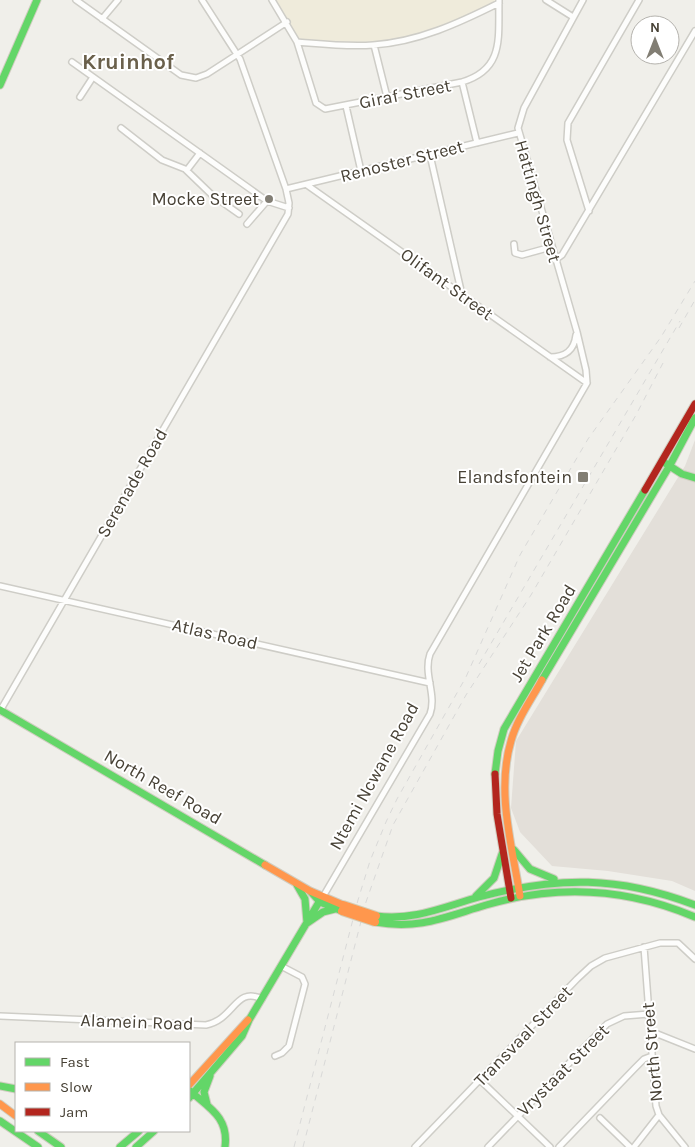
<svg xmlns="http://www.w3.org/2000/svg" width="695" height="1147" font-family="Karla,sans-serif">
	<rect width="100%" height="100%" fill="#f0efea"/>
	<path fill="#e3dfd9" d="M695 440V891L672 881 608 871 552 866 520 832 511 808 516 741 685 466Z"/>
	<path fill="#efebdb" d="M270 0H499V3L420 36 374 45 297 42Z"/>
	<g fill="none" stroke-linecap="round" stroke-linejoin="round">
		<g stroke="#cecdc7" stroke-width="8">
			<path id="street" d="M76 0 181 75 196 78 207 74 287 22
				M272 0 297 42 316 103 325 109 462 82C505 69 498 37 499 0
				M546 0 573 17
				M102 19 118 0
				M297 42C322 44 348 47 373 45 418 42 459 23 499 3
				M374 45 387 97
				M72 62 267 201 289 208
				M462 82 477 143
				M80 97 93 77
				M346 106 361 171
				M121 128 162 160 185 169 212 195 239 214
				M430 155 462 295
				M187 170 200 153
				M307 185 587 383
				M286 189 518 133
				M589 211 567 140 568 123 639 0
				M247 224 267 201
				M514 244 515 253 522 255 551 247
				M555 260 562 255 695 31
				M550 357C565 357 574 351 576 335
				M0 586 430 683
				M0 711 288 214 289 203 286 189 240 59 202 0
				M324 895 430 714C437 695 423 674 430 654L587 383 586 370 577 332 518 128 524 108 583 0
				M644 947 656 1106 659 1115 685 1147
				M0 1016 206 1025C235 1019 235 986 262 999
				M650 1031 695 1049
				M275 1056 282 1053 289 1046 305 984 302 977 281 966
				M480 1080 550 1147
				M600 1118 630 1147
				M415 1147 577 979 591 966 605 958 660 943H678L695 959
				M488 1147 607 1024 624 1016 649 1014
				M559 1147 635 1068 644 1059 652 1056
				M634 1147 659 1115"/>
		</g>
		<g stroke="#d0cdc0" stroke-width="9">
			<path id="fast" d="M0 85 37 0
				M665 463 682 474 695 478
				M542 680 670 465 695 418
				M0 710 265 865
				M495 774 498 751 504 729 645 490
				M514 850 530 869 554 879
				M297 885 305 899 307 923
				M311 892 320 902 342 911
				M476 896 494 878 502 854
				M376 916C414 921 443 907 479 897 558 876 619 876 695 905
				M375 922C419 930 445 917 486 905 557 884 627 888 695 917
				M307 923 323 912 335 909
				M0 1086 16 1089
				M189 1090C209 1108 229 1117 225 1147
				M189 1098 242 1036 249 1020 322 897
				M207 1104 204 1092 210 1076
				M0 1121 38 1147
				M38 1131 61 1147
				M120 1147 139 1131
				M136 1147 154 1131"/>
		</g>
		<g stroke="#d0cdc0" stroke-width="9">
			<path id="slow" d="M265 865 310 891 343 905
				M520 896C512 845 496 792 511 741 517 719 531 700 542 680
				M189 1085 248 1020
				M0 1104 16 1116"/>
		</g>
		<g stroke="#d0cdc0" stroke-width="9">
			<path id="jam" d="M645 490 695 404
				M495 774 497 814 511 898"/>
		</g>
		<use href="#street" stroke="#fdfdfc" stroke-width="5"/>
		<use href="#fast" stroke="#63d668" stroke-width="7"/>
		<use href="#slow" stroke="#ff974d" stroke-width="7"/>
		<use href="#jam" stroke="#b3261e" stroke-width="7"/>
		<path stroke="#d9d9d8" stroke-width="1" stroke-dasharray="6 6" stroke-linecap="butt" d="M679 328 695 300
			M479 664 680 321
			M294 1147 358 900 370 861 386 822 397 799 466 677 520 555 588 439 661 337 695 281
			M303 1147 366 902 393 825 466 695 531 595 636 415 663 363"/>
		<g stroke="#d4cdb6" stroke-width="10" stroke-linecap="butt">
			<path id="slow-bridge" d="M343 905 376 916
				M342 911 375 922"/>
		</g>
		<use href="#slow-bridge" stroke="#ff974d" stroke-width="8"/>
	</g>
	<g fill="#827e74" stroke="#fff" stroke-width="2">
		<circle cx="269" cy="199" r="5"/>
		<rect x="577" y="471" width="12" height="12" rx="2.5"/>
	</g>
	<g text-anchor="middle" stroke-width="4" stroke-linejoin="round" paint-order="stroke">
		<g font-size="18" fill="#474135" stroke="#fff">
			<text transform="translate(405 94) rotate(-11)" y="6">Giraf Street</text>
			<text transform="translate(402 161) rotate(-14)" y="6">Renoster Street</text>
			<text transform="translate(538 201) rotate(74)" y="6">Hattingh Street</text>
			<text transform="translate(447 284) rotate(36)" y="6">Olifant Street</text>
			<text transform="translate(132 483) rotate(-60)" y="6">Serenade Road</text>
			<text transform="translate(543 633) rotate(-59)" y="6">Jet Park Road</text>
			<text transform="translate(215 634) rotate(13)" y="6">Atlas Road</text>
			<text transform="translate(374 776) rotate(-61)" y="6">Ntemi Ncwane Road</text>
			<text transform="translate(163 787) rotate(30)" y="6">North Reef Road</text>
			<text transform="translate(137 1022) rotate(2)" y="6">Alamein Road</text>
			<text transform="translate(523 1036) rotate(-46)" y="6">Transvaal Street</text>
			<text transform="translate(652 1052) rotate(-95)" y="6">North Street</text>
			<text transform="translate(563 1070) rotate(-45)" y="6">Vrystaat Street</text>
		</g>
		<g font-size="18" fill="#474135" stroke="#fff" text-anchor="end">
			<text x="259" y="205">Mocke Street</text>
			<text x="572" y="483">Elandsfontein</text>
		</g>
		<g font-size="22" font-weight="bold" fill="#6a604b" stroke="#fff">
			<text x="128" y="69">Kruinhof</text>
		</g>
	</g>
	<rect x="15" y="1042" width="175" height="90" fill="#ffffff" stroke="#b5b3ae"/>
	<rect x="25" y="1058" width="25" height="8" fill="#63d668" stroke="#b5b3ae"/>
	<text x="60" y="1067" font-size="15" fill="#474135">Fast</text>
	<rect x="25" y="1083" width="25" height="8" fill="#ff974d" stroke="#b5b3ae"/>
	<text x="60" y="1092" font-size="15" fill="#474135">Slow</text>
	<rect x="25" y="1108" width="25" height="8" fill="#b3261e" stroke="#b5b3ae"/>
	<text x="60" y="1117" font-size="15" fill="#474135">Jam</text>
	<g transform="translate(655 40)"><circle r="24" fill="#ffffff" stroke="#b5b3ae"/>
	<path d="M0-4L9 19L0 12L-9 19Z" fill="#827e74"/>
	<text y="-8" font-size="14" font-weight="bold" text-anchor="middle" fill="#474135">N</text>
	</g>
</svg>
